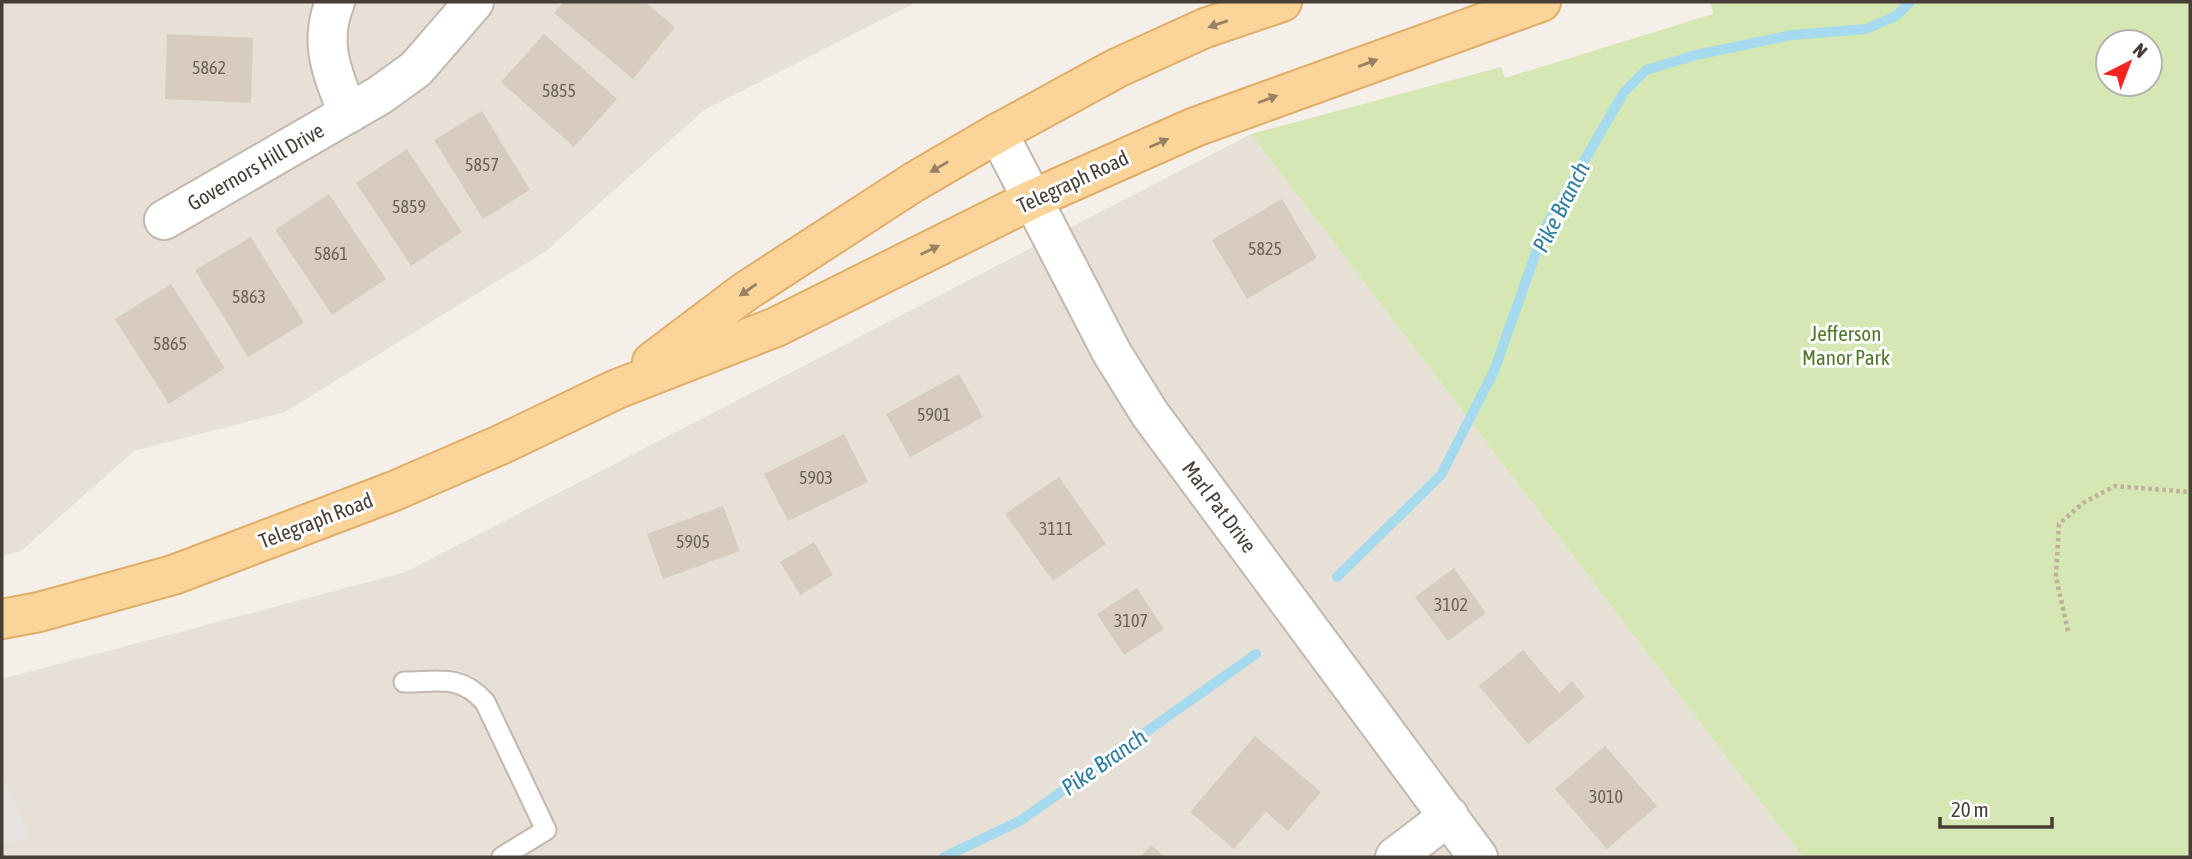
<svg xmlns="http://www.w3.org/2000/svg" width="2192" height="859" font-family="'Asap Condensed',sans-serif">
	<rect width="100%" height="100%" fill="#f4efe8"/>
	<path fill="#e7e0d6" d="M2 2H917L704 110 546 251 285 412 134 451 21 551 2 556Z
		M1251 134 1803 857H2V679L406 572Z"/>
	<path fill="#d5e7b2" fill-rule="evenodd" d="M1711 2H2190V857H1803L1251 134 1501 67 1505 78 1713 14ZM2108 42H2150V84H2108Z"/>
	<path fill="#e5e2e0" d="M2 771 29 836 2 847Z"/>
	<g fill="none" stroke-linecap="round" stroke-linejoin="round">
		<path stroke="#a6daee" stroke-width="10" d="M1337 577 1441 475 1494 371 1544 230 1624 92 1646 70 1696 55 1792 35 1866 29 1896 16 1910 2
			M944 857 1020 821 1256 654"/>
	</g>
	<path fill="#d8ccc1" d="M564 2H645L675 27 633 79 554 13Z
		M167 34 253 38 251 103 165 99Z
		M544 34 617 99 574 147 501 82Z
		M482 111 530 190 483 219 434 140Z
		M407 149 462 232 411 266 356 183Z
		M329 194 386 279 332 315 275 230Z
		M1282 199 1317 258 1247 299 1212 240Z
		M251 237 304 323 248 357 195 270Z
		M171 284 225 368 169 404 115 319Z
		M959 374 983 417 910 457 886 414Z
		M844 434 868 482 788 521 764 474Z
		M1059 477 1106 544 1053 581 1005 514Z
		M723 506 740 551 663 579 647 534Z
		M814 542 833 575 800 595 780 562Z
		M1454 568 1486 613 1448 641 1415 597Z
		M1137 588 1164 629 1124 655 1097 614Z
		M1523 650 1559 693 1572 681 1585 697 1528 744 1479 686Z
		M1255 736 1321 792 1288 831 1266 812 1234 849 1190 812Z
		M1605 746 1657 806 1607 849 1555 789Z
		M1151 845 1165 857H1140Z"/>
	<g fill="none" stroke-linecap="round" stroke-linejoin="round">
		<g stroke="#c2b8ae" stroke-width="23">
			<path id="service" d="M404 682C439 682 460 674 485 702L546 830 502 857"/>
		</g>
		<g stroke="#c2b8ae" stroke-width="42">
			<path id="minor" d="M335 2C318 44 333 74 348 114
				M998 133 1112 353 1150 414 1478 857
				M164 220 380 95 416 69 474 2
				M1395 857 1449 816"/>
		</g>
		<g stroke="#e1ae69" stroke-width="42">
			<path id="primary" d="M652 362 746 291 914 182 998 133 1117 68 1205 28 1282 2
				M2 619 39 612 173 575 394 491 500 445 617 389 776 327 1033 199 1195 127 1541 2"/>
		</g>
		<path stroke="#c0af9c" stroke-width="4.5" stroke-dasharray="3.5 3.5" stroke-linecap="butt" d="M2068 631 2056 577 2059 524 2083 503 2115 486 2190 492"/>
		<use href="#service" stroke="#fff" stroke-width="19"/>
		<use href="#minor" stroke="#fff" stroke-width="38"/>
		<use href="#primary" stroke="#fbd499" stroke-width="38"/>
	</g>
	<defs><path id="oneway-solid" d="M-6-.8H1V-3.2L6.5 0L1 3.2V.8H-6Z" transform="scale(1.75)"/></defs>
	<g fill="#988263">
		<use href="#oneway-solid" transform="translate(1218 24) rotate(161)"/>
		<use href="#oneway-solid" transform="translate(1368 63) rotate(-20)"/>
		<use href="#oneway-solid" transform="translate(1268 99) rotate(-21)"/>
		<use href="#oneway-solid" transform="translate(1159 143) rotate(-24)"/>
		<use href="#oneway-solid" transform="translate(939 167) rotate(150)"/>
		<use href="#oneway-solid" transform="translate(930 250) rotate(-26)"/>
		<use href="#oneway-solid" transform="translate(748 290) rotate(145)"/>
	</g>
	<g text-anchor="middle" stroke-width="6" stroke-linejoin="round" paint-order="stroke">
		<g font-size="18" fill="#6b625a">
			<text x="209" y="74">5862</text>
			<text x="559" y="97">5855</text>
			<text x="482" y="171">5857</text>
			<text x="409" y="213">5859</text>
			<text x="1265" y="255">5825</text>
			<text x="331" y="260">5861</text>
			<text x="249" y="303">5863</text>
			<text x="170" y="350">5865</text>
			<text x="934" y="421">5901</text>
			<text x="816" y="484">5903</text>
			<text x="1056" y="535">3111</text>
			<text x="693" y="548">5905</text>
			<text x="1451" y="611">3102</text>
			<text x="1131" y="627">3107</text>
			<text x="1606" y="803">3010</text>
		</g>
		<g font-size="21" fill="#473f37" stroke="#fff">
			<text transform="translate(256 167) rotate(-30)" y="7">Governors Hill Drive</text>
			<text transform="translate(1073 182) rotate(-25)" y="7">Telegraph Road</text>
			<text transform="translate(1219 507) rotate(53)" y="7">Marl Pat Drive</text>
			<text transform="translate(316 521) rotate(-21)" y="7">Telegraph Road</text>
		</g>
		<g font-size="21" fill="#51772b" stroke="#fff">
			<text x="1846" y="341">Jefferson<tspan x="1846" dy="24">Manor Park</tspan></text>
		</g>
		<g font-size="23" font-style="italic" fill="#2f7ea0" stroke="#fff">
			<text transform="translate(1561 207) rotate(-63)" y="8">Pike Branch</text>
			<text transform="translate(1104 762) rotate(-35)" y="8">Pike Branch</text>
		</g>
	</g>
	<rect width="2192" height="859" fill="none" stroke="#473f37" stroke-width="7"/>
	<g transform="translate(2129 63) rotate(42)"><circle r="33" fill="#ffffff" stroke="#b5b2af" stroke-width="2"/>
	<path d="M0-5L12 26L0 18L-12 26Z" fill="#f4251f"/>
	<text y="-10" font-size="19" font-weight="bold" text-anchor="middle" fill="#473f37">N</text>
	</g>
	<path d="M1940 817v10h112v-10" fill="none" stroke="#473f37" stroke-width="3.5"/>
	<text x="1951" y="817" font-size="21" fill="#473f37" stroke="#ffffff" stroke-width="5" paint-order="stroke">20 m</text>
</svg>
